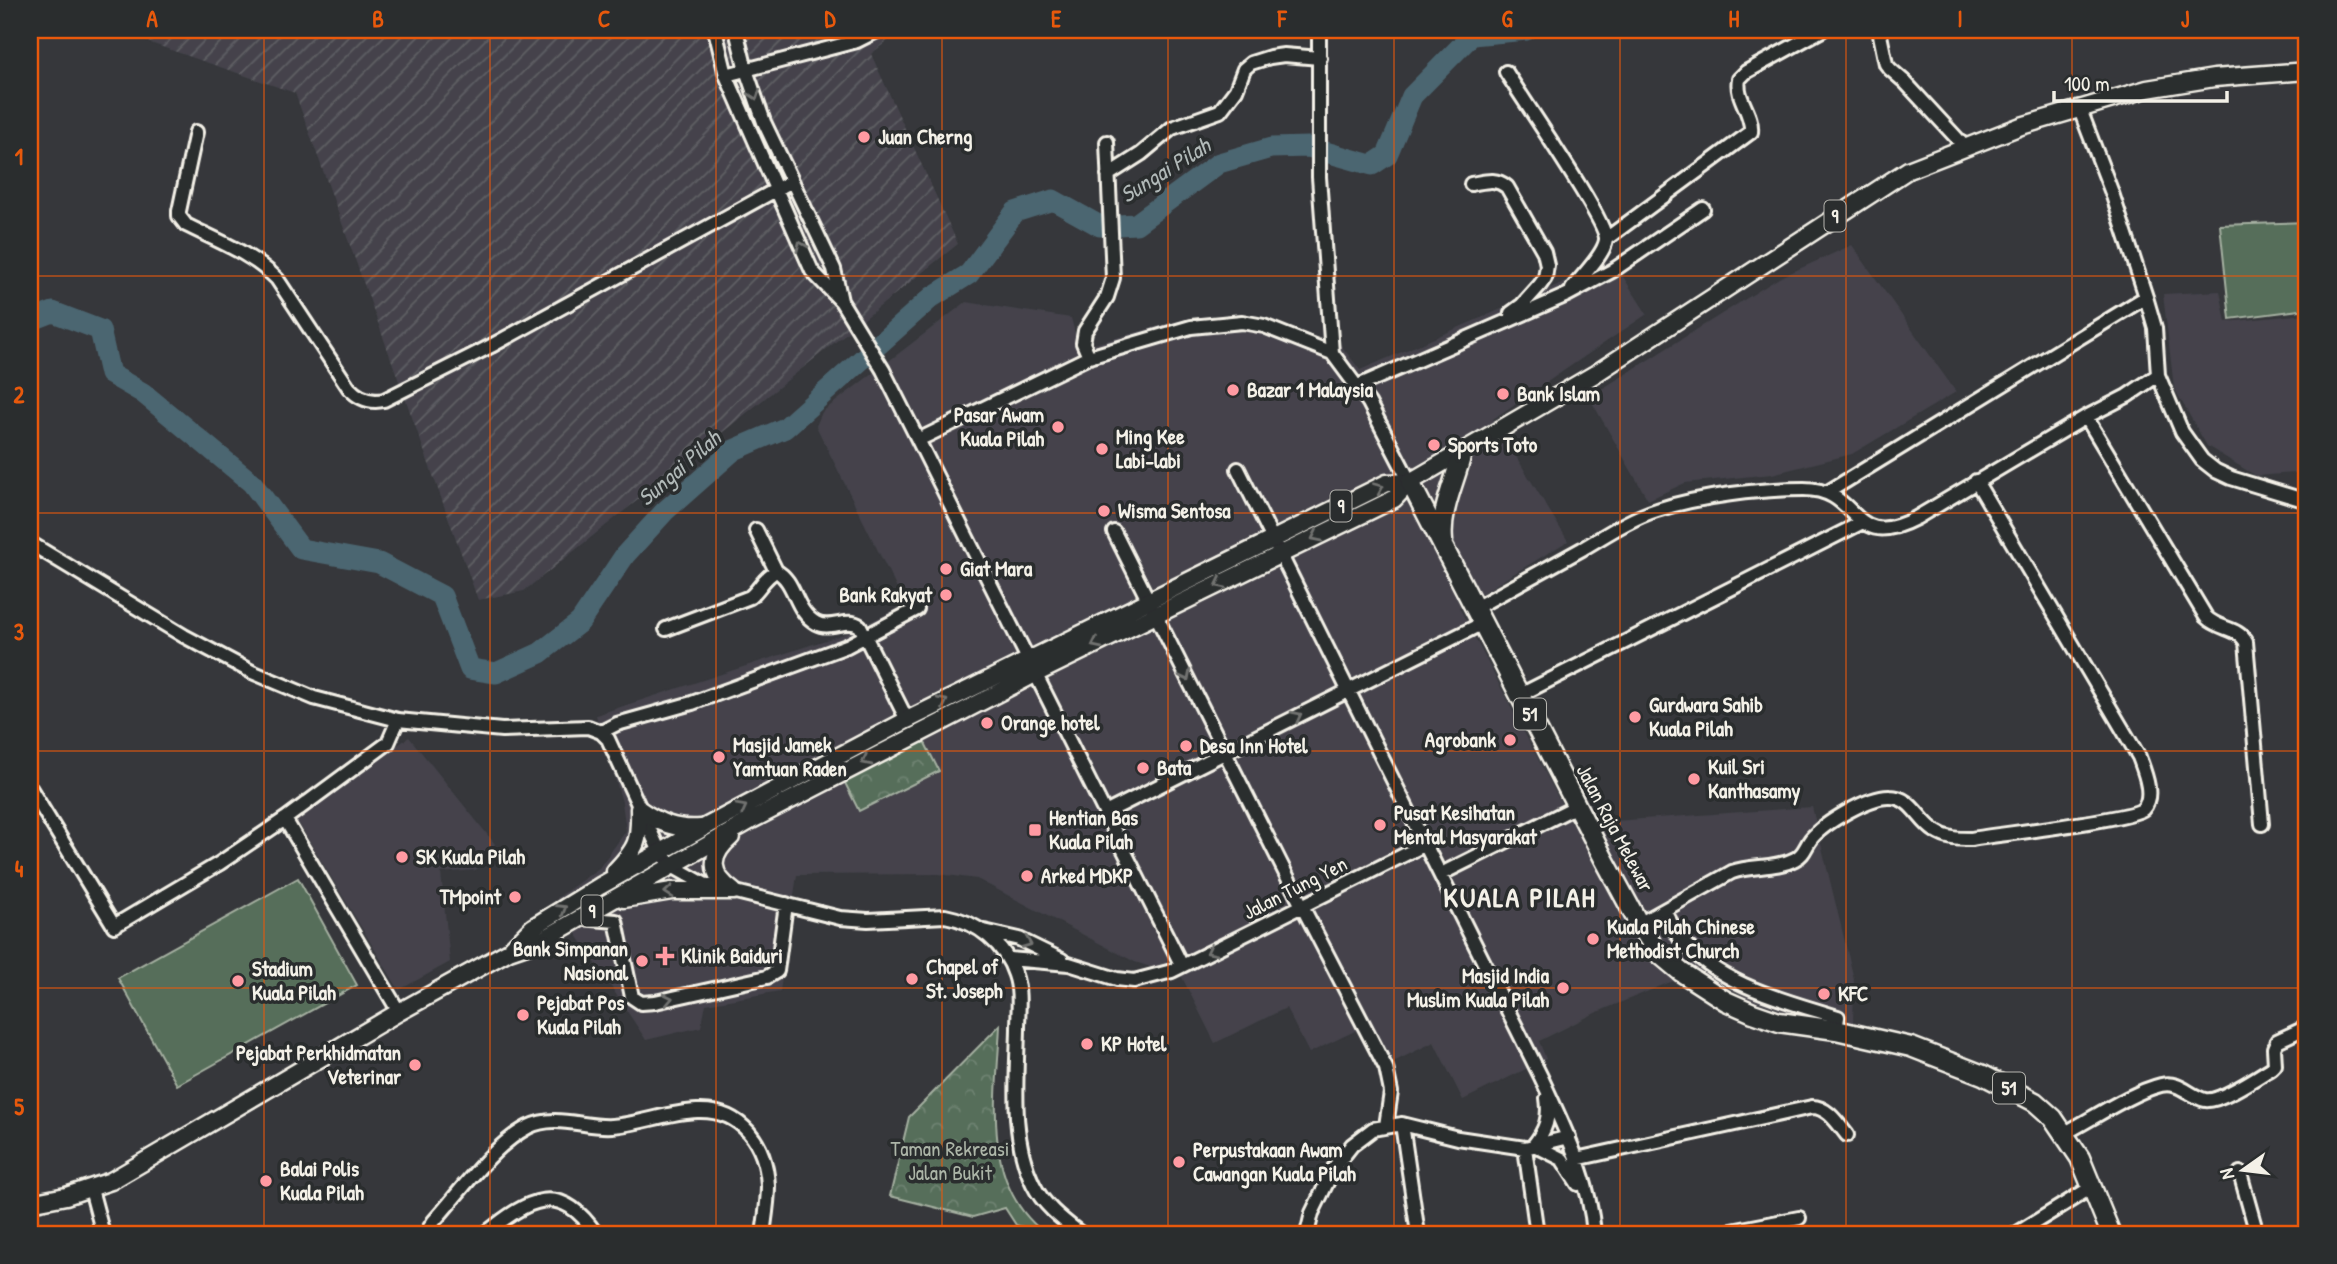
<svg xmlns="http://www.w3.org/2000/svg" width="2337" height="1264" font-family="'Patrick Hand',sans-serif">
	<defs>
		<pattern id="industrial-furrows" width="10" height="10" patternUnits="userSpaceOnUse" patternTransform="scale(1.75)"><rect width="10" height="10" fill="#44434b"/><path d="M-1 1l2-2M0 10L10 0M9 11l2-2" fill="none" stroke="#605f65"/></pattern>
		<pattern id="park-crowns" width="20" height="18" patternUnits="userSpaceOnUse" patternTransform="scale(1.75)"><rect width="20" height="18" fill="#566e5a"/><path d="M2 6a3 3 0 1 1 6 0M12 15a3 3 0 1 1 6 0" fill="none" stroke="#6f8372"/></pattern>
	</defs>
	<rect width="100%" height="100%" fill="#36373b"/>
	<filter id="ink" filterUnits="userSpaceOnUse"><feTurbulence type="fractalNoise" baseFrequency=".0143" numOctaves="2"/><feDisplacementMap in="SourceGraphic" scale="14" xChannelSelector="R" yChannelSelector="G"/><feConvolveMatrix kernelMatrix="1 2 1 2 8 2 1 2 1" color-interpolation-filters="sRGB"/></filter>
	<g filter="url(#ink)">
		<path fill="#44434b" d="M1852 245 1956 392 1852 454 1772 474 1685 483 1648 500 1589 397 1779 278Z
			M1613 261 1647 314 1493 419 1568 541 1459 607 1572 824 1812 807 1854 979 1853 1024 1788 1012 1749 999 1701 973 1668 983 1595 1013 1539 1041 1546 1059 1463 1100 1434 1042 1379 1069 1359 1029 1309 1053 1286 1008 1215 1043 1182 977 1135 962 977 879 939 874 797 875 780 991 706 1004 701 1027 646 1040 577 935 557 898 599 868 626 831 622 802 596 715 847 633 905 605 816 426 822 412 966 302 1071 318 1079 348 1178 321 1243 313 1316 339 1340 344 1360 370Z
			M2220 291 2226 322 2307 314V472L2256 476 2207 446 2174 388 2163 294Z
			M409 737 495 844 476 870 441 873 450 962 399 990 296 819Z"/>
		<path fill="url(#industrial-furrows)" d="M113 30H901L871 54 958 244 524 591 478 600 295 93Z"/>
		<path fill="#566e5a" stroke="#a5b0a1" stroke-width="2" d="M2307 222V309L2230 319 2220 225Z
			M298 878 357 985 177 1085 118 978Z"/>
		<path fill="url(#park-crowns)" stroke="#a5b0a1" stroke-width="2" d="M924 741 939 771 859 811 844 781Z
			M1000 1025C997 1097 980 1185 1046 1234L1016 1225 1005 1208 973 1217 890 1196 909 1117Z"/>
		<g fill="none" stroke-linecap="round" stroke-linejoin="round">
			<path stroke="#4c6671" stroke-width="21" d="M30 321 53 312 100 330 110 374 143 393 252 483 301 549 379 563 442 596 470 669 496 673 540 653 580 622 625 555 665 511 734 450 785 428 932 297 969 274 1015 212 1053 200 1100 226 1136 224 1219 163 1271 148 1308 147 1372 165 1387 155 1412 96 1472 35 1527 30"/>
			<g stroke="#f4f1e8" stroke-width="18">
				<path id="minor" d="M715 30 726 75 812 271 841 301 883 370 1182 966
					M736 30 746 70 764 122 834 269 841 301
					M1319 30V177L1332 353
					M1879 30 1886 64 1890 69 1905 82 1964 146
					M1506 72C1521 97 1608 222 1606 240 1604 255 1581 277 1572 289
					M726 75 857 41 879 30
					M2079 107 2112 193 2146 297 2155 328 2158 375 2182 432 2202 460 2216 471 2231 478 2307 501
					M196 132 179 211V216L186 225C218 241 251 253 277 279L349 388C359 399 370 403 384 400L491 346 792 181
					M1108 175 1141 154 1172 128 1220 111 1236 90 1244 69 1251 63 1270 57 1284 55 1320 58
					M1471 184C1484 182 1495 177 1507 187L1544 252 1547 265 1545 278 1540 285 1522 305 1511 313
					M1606 239 1751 132C1753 113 1735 98 1739 79L1746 72 1822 30
					M1089 357 1083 343 1085 331 1107 297 1113 278 1107 142
					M1358 386 1567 295 1612 271 1703 209
					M2086 417 2206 617C2219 630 2238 627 2246 642L2262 824
					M918 440 1089 357 1191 327 1242 322 1264 326 1332 353 1369 403 1410 482
					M1238 469 1541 1077C1564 1127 1590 1179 1594 1234
					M1828 492 2146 297
					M756 530 776 571
					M1114 532 1302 906 1386 1068 1391 1092 1386 1126
					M30 543 184 636 252 672 314 698 398 720 502 730 588 727 601 732 608 739 660 852 672 866 704 884 840 918 868 920 945 916C978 922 1005 944 1015 975 1021 992 1018 1012 1018 1029 1017 1079 1010 1137 1033 1184 1043 1205 1063 1220 1081 1234
					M1475 608C1511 588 1546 569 1582 549 1606 535 1631 518 1657 510 1699 496 1760 489 1804 489 1862 489 1849 553 1916 518L2086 417 2127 396 2158 375
					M666 629 750 597C760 589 764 577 776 571 796 581 794 611 816 623 830 631 847 617 860 626L907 720
					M1520 695 1863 522
					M601 732 617 724 692 703 847 646 917 609
					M30 788 114 926 220 863 285 819 388 743 398 720
					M1105 813 1483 623
					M285 819 399 1012
					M1441 874 1577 806
					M1664 910C1669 919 1674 930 1680 938 1719 985 1783 1000 1838 1017L1836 1030
					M581 918 616 921 632 997 641 1003 655 1002 767 977 777 971 786 904
					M1639 924 1732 872C1752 865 1776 869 1795 859 1804 855 1805 847 1811 839 1824 823 1869 796 1890 797 1912 797 1918 820 1935 831 1947 839 1958 839 1971 839 1995 835 2133 819 2143 809 2155 796 2144 771 2139 757L1976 481
					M984 931 1019 939 1062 960
					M1009 959 1069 964 1117 979 1134 981 1172 971 1426 844
					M1402 1124 1418 1234
					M2065 1133C2092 1119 2132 1092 2161 1085 2180 1081 2189 1096 2205 1100 2219 1103 2259 1076 2272 1068L2275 1065 2274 1048 2277 1041 2307 1027
					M1533 1146C1546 1130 1550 1118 1547 1098
					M1536 1146 1562 1159 1578 1184
					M1525 1148 1537 1234
					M1576 1159 1812 1107C1828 1107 1838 1124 1847 1135
					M2240 1173 2257 1234
					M91 1189 103 1234
					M426 1234 434 1221C461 1191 492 1146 528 1127 556 1113 584 1128 612 1126 641 1124 668 1112 697 1111 742 1109 766 1144 768 1186 768 1202 765 1219 763 1234
					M485 1234C528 1199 560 1180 596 1234
					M1307 1234 1312 1213 1334 1168 1352 1145 1373 1129 1402 1124 1458 1138 1525 1148 1569 1137
					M1716 1234 1799 1218
					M2016 1234 2092 1187"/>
			</g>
			<g stroke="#f4f1e8" stroke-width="21">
				<path id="major" d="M639 809C659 823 676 830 701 828
					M731 837C708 857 710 874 733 891
					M615 871C637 848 640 841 639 809
					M624 899 672 891H733
					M512 948 533 927 600 886 703 828 907 720 1387 483 1410 482
					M30 1203 66 1196 111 1181 399 1012 509 951 544 939 750 821 1035 674 1394 499 1410 482 1595 374 1908 170 2021 126 2147 89 2214 78 2307 71"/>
			</g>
			<g stroke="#f4f1e8" stroke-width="23">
				<path id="highway" d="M1410 482 1604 859 1639 924 1657 952 1681 972 1726 1001 1753 1013 1779 1022 1836 1030 1911 1047 1983 1075 2035 1102 2053 1118 2080 1158 2111 1234
					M1443 541C1440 509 1455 483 1462 453"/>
			</g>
			<use href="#minor" stroke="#2a2d2e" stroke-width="12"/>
			<use href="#major" stroke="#2a2d2e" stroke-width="16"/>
			<use href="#highway" stroke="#2a2d2e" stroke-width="18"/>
		</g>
		<defs><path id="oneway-chevron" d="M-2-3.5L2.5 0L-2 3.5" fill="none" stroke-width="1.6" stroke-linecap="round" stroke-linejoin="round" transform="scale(1.75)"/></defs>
		<g stroke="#71726f">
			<use href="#oneway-chevron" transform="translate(755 95) rotate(71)"/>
			<use href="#oneway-chevron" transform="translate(801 246) rotate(-114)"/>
			<use href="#oneway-chevron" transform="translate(1379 488) rotate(-23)"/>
			<use href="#oneway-chevron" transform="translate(1316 537) rotate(154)"/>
			<use href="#oneway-chevron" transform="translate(1220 584) rotate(154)"/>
			<use href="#oneway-chevron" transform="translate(1096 644) rotate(154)"/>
			<use href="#oneway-chevron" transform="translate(1186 676) rotate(63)"/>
			<use href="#oneway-chevron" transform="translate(943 702) rotate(-26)"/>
			<use href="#oneway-chevron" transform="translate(1297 716) rotate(-27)"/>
			<use href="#oneway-chevron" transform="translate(866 761) rotate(153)"/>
			<use href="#oneway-chevron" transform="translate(742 808) rotate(-28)"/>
			<use href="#oneway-chevron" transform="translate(669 892) rotate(175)"/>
			<use href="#oneway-chevron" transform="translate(562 909) rotate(-31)"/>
			<use href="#oneway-chevron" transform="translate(1027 943) rotate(22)"/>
			<use href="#oneway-chevron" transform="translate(1211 951) rotate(153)"/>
			<use href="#oneway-chevron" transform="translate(668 999) rotate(-12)"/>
		</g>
	</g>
	<path fill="none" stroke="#e8590c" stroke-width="2" stroke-opacity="0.55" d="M264 30V1234M490 30V1234M716 30V1234M942 30V1234M1168 30V1234M1394 30V1234M1620 30V1234M1846 30V1234M2072 30V1234M30 276H2307M30 513H2307M30 751H2307M30 988H2307"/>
	<g fill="#ff9aa2" stroke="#2a2d2e" stroke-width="2.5">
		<circle cx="864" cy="137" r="7"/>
		<circle cx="1233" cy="390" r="7"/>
		<circle cx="1503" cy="394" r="7"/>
		<circle cx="1058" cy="427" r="7"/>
		<circle cx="1434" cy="445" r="7"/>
		<circle cx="1102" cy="449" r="7"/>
		<circle cx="1104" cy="511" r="7"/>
		<circle cx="946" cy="569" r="7"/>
		<circle cx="946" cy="595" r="7"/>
		<circle cx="1635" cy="717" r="7"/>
		<circle cx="987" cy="723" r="7"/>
		<circle cx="1510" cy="740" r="7"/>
		<circle cx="1186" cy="746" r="7"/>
		<circle cx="719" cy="757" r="7"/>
		<circle cx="1143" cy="768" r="7"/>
		<circle cx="1694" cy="779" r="7"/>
		<circle cx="1380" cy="825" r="7"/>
		<rect x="1028" y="823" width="14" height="14" rx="3.5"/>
		<circle cx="402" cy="857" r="7"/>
		<circle cx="1027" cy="876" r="7"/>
		<circle cx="515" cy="897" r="7"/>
		<circle cx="1593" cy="939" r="7"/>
		<path d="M661.5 945.5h7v7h7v7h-7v7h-7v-7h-7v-7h7z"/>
		<circle cx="642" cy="961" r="7"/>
		<circle cx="912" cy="979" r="7"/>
		<circle cx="238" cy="981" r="7"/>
		<circle cx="1563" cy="988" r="7"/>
		<circle cx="1824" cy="994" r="7"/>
		<circle cx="523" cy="1015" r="7"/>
		<circle cx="1087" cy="1044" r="7"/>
		<circle cx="415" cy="1065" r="7"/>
		<circle cx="1179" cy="1162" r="7"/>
		<circle cx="266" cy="1181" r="7"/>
	</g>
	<g text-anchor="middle" stroke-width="7" stroke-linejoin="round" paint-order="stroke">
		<g fill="#2a2d2e" stroke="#b7b6b0" stroke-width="2">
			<rect x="1824.5" y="200.5" width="21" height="31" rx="5"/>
			<rect x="1330.5" y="490.5" width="21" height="31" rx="5"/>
			<rect x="1514" y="698.5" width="32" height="31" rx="5"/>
			<rect x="581.5" y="895.5" width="21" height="31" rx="5"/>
			<rect x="1993" y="1072.5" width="32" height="31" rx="5"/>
		</g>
		<g font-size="19" font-weight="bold" fill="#f4f1e8">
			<text x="1835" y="223">9</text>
			<text x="1341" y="513">9</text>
			<text x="1530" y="721">51</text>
			<text x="592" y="918">9</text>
			<text x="2009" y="1095">51</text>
		</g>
		<g font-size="21" font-weight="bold" fill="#f4f1e8" stroke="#2a2d2e" text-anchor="start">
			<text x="878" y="144">Juan Cherng</text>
			<text x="1247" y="397">Bazar 1 Malaysia</text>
			<text x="1517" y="401">Bank Islam</text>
			<text x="1044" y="422" text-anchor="end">Pasar Awam<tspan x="1044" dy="24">Kuala Pilah</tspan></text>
			<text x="1116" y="444">Ming Kee<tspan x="1116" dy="24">Labi-labi</tspan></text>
			<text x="1448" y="452">Sports Toto</text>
			<text x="1118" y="518">Wisma Sentosa</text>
			<text x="960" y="576">Giat Mara</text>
			<text x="932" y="602" text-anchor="end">Bank Rakyat</text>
			<text x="1649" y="712">Gurdwara Sahib<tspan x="1649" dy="24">Kuala Pilah</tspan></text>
			<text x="1001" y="730">Orange hotel</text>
			<text x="1496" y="747" text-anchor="end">Agrobank</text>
			<text x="733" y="752">Masjid Jamek<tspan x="733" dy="24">Yamtuan Raden</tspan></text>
			<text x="1200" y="753">Desa Inn Hotel</text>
			<text x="1708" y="774">Kuil Sri<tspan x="1708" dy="24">Kanthasamy</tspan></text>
			<text x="1157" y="775">Bata</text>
			<text x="1394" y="820">Pusat Kesihatan<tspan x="1394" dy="24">Mental Masyarakat</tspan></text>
			<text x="1049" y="825">Hentian Bas<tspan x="1049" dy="24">Kuala Pilah</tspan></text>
			<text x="416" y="864">SK Kuala Pilah</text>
			<text x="1041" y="883">Arked MDKP</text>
			<text x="501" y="904" text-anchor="end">TMpoint</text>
			<text x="1607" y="934">Kuala Pilah Chinese<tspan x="1607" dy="24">Methodist Church</tspan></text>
			<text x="628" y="956" text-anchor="end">Bank Simpanan<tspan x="628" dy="24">Nasional</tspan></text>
			<text x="681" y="963">Klinik Baiduri</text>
			<text x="926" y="974">Chapel of<tspan x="926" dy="24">St. Joseph</tspan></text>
			<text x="252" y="976">Stadium<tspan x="252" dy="24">Kuala Pilah</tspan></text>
			<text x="1549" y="983" text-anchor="end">Masjid India<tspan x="1549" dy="24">Muslim Kuala Pilah</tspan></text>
			<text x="1838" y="1001">KFC</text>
			<text x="537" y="1010">Pejabat Pos<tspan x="537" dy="24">Kuala Pilah</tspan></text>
			<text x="1101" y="1051">KP Hotel</text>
			<text x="401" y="1060" text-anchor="end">Pejabat Perkhidmatan<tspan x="401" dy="24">Veterinar</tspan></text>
			<text x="1193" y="1157">Perpustakaan Awam<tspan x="1193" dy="24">Cawangan Kuala Pilah</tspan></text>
			<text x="280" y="1176">Balai Polis<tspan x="280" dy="24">Kuala Pilah</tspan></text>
		</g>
		<g font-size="21" fill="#f4f1e8" stroke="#2a2d2e">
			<text transform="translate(1615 828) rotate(62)" y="7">Jalan Raja Melewar</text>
			<text transform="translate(1295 888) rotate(-27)" y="7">Jalan Tung Yen</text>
		</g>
		<g font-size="21" fill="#adb6a8" stroke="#2a2d2e">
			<text x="950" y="1156">Taman Rekreasi<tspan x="950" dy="24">Jalan Bukit</tspan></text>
		</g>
		<g font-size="23" font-style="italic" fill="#b1b9b8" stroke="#2a2d2e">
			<text transform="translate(1165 170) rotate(-32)" y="8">Sungai Pilah</text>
			<text transform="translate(679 468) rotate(-41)" y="8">Sungai Pilah</text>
		</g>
		<g font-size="28" font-weight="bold" letter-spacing="2" fill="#f4f1e8" stroke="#2a2d2e">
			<text x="1520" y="907">KUALA PILAH</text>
		</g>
	</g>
	<rect width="2337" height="1264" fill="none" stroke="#2a2d2e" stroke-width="77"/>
	<g transform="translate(2243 1170) rotate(256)" stroke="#2a2d2e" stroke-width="5" paint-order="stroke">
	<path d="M0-5L12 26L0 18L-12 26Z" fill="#f4f1e8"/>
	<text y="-10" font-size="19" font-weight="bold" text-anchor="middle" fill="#f4f1e8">N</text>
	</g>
	<path d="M2054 91v10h173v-10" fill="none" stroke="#f4f1e8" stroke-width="3.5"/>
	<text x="2064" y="91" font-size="21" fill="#f4f1e8" stroke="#2a2d2e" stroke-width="5" paint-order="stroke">100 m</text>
	<rect x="38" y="38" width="2260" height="1188" fill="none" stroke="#e8590c" stroke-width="2.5"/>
	<g font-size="23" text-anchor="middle" font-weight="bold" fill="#e8590c">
		<text x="152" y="27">A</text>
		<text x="378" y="27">B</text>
		<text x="604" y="27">C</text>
		<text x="830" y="27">D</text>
		<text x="1056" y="27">E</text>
		<text x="1282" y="27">F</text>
		<text x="1507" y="27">G</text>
		<text x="1734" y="27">H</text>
		<text x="1960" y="27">I</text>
		<text x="2185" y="27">J</text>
		<text x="19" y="165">1</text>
		<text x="19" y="403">2</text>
		<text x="19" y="640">3</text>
		<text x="19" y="877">4</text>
		<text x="19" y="1115">5</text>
	</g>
</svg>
